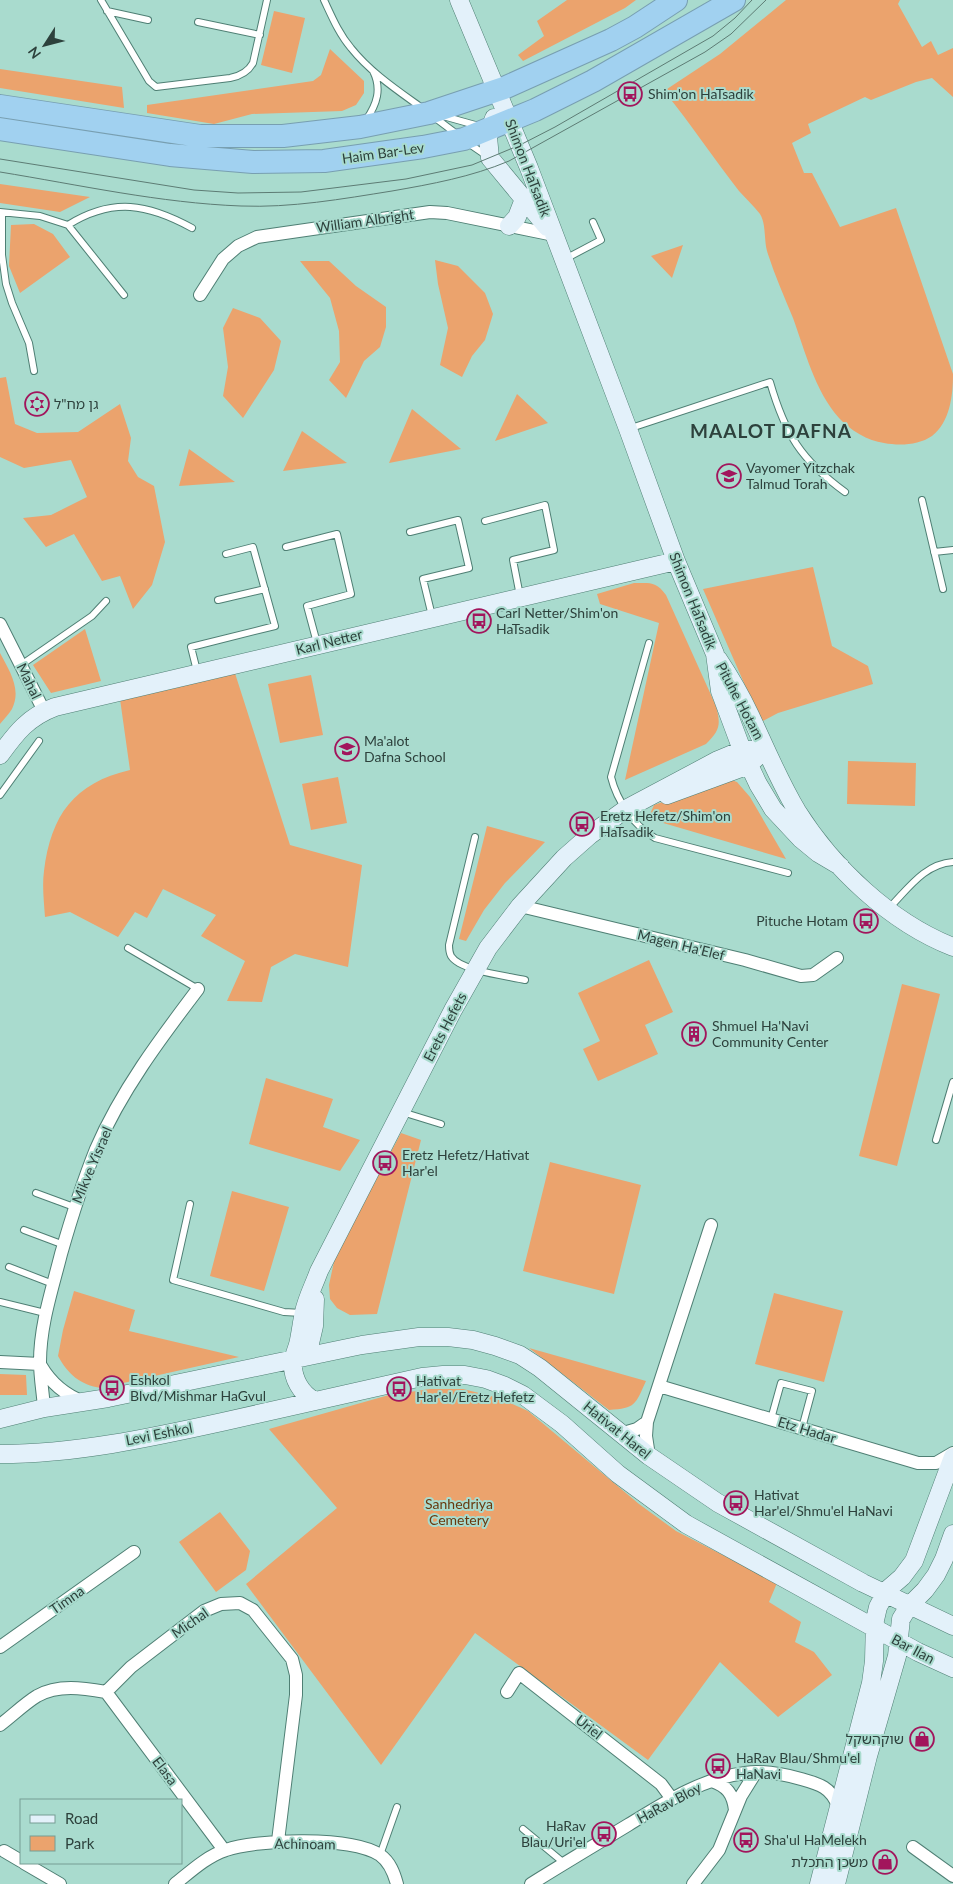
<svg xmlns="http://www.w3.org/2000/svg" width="953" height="1884" font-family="Lato,'Noto Sans Hebrew',sans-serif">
	<rect width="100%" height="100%" fill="#a9dbce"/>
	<path fill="#eba36d" d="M567 0H636L625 8 523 61 518 55 544 36 537 21Z
		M786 0H900L898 4 922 47 931 41 938 55 953 48V97L932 78 916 82 871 100 865 97 808 124 811 133 792 143 804 173H812L840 227 896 208 953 374C953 396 950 422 932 436 919 445 900 446 884 443 868 441 850 430 839 418 815 391 805 351 793 318 784 296 774 274 767 251 764 240 766 223 760 214 754 206 746 199 739 191 714 159 691 124 664 91L720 54Z
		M274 11 305 18 292 73 261 65Z
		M330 49 364 81V93L356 105 342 111 252 114 214 124 147 113V105L313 81 321 75Z
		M0 69 122 87 124 108 0 88Z
		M0 184 90 197 60 212 0 203Z
		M34 224 53 234 70 257 20 293 9 266 11 225Z
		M683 245 672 278 651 256Z
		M435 260 458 266 485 293 493 314 485 340 472 356 462 377 440 365 448 328 438 284Z
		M300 261H329L356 286 386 307V327L380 347 364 361 346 398 329 380 340 362 339 331 330 298Z
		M233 308 260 318 281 341 274 370 243 418 223 396 228 367 223 328Z
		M6 377 15 424 37 433 78 432 120 404 131 438 128 461 138 477 154 486 165 542 152 585 133 609 120 576 102 581 74 534 46 547 23 518 51 515 87 497 71 460 24 468 0 457V378Z
		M517 394 548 423 495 441Z
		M412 409 461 449 389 463Z
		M302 431 347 463 283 471Z
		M189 449 235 482 179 486Z
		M813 567 832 646 868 666 873 684 778 713 761 722 703 589Z
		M634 583C650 583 656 581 666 595L716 706C721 725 720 730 706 744L625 780 659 623 600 604 597 594Z
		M85 629 101 681 51 693 33 665Z
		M0 653C9 670 22 689 12 709 9 714 4 719 0 724Z
		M233 667 290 845 362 865 348 967 295 954 271 967 262 1002 227 1001 245 961 201 936 216 915 163 889 147 918 135 912 118 937 70 912 45 917C44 902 42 886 44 871 51 815 74 783 130 770L120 699Z
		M311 675 323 735 280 743 268 684Z
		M848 761 916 763 915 806 847 804Z
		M338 777 347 823 311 830 302 784Z
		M728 779 737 782 750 797 786 859 653 820 650 814 654 805Z
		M487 826 545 842 505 883 484 910 466 941 459 939Z
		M649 960 673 1012 645 1025 658 1054 598 1081 583 1049 600 1041 578 993Z
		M902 984 940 994 897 1166 859 1156Z
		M266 1078 333 1099 323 1127 360 1140 340 1171 249 1144Z
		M401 1133 421 1140 377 1314 350 1315 337 1308 330 1299 329 1285 335 1257Z
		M550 1162 641 1185 614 1294 523 1271Z
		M232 1191 289 1207 264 1291 210 1276Z
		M74 1291 135 1310 129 1331 239 1357 101 1388C80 1385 68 1374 58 1356L63 1330Z
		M774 1293 843 1311 824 1382 755 1364Z
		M529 1348 646 1381C635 1405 636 1408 609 1410Z
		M0 1374 26 1375 27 1395H0Z
		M430 1389H463L499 1398 528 1411 639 1504 676 1531 777 1583 769 1602 801 1622 795 1642 814 1652 832 1675 778 1717 720 1662 648 1760 475 1633 381 1765 246 1584 337 1508 269 1429 389 1395Z
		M220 1512 250 1551 246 1570 216 1592 179 1542Z"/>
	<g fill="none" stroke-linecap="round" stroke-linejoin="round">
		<g stroke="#4f7f74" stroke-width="8">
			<path id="lane" d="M101 0 149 81 156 87 230 78C241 76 248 72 253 63L267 0
				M324 0C332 17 339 34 351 48 370 72 397 90 422 108
				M107 11 148 20
				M198 22 260 35
				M443 116 479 126
				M434 117 458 135
				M366 120C377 104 382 89 373 71
				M468 143 487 156
				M0 212 40 216 68 225 124 295
				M2 213V255L6 284 12 303 29 343 34 371
				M68 225C113 197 148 204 192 228
				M565 259 601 240 593 222
				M628 429 770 382C785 434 801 460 845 492
				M922 500 943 589
				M485 521 545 505 554 550 513 560 520 596
				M410 532 458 520 469 568 423 579 432 616
				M286 547 337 534 351 594 307 606 317 643
				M934 552 953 550
				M218 600 265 589
				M649 643 611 777C617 801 634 826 655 838L788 873
				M21 665 92 616 106 601
				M197 671 191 647 275 626 253 547 226 554
				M0 795 39 741
				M475 837 449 945C449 949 449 952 451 956 460 971 508 976 525 980
				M889 908C908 889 924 864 953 862
				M128 948 198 989
				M402 1112 441 1124
				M936 1140 953 1082
				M36 1193 74 1207
				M190 1204 173 1280 284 1312 302 1313
				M24 1230 64 1245
				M9 1267 53 1284
				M0 1302 45 1313
				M771 1419 781 1383 812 1391 802 1428
				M523 1829 564 1863
				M380 1855 397 1807"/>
		</g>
		<g stroke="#4f7f74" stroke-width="14">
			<path id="street" d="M200 295 223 259 238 246 257 237 430 212 447 213 554 235
				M0 624 44 711
				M520 906 745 960 801 976 813 975 837 958
				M0 1362 40 1364
				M41 1366C51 1383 65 1395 84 1402
				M659 1386 918 1463H936L953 1453
				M44 1408C43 1393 40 1377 40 1362 40 1325 52 1290 61 1254 71 1219 82 1184 96 1149 121 1091 160 1039 198 989
				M620 1434 637 1429 647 1422
				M649 1456 646 1436 647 1422 711 1225
				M0 1647 134 1552
				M106 1692 131 1667 204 1611 221 1604 240 1603 253 1610 292 1659 296 1675V1695L278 1841
				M106 1692 224 1850
				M507 1692 519 1673 661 1784 672 1799
				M0 1725C12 1716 24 1704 37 1696 58 1684 83 1688 106 1692
				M712 1781C727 1786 733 1794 735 1810
				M913 1847 953 1876
				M4 1851 21 1861
				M24 1863 60 1884
				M175 1884C190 1872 207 1856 226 1850 258 1839 351 1836 380 1855 390 1862 394 1873 397 1884
				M531 1884C563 1864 595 1845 628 1825 664 1803 702 1778 745 1773 763 1770 783 1774 801 1779 819 1784 831 1787 838 1806
				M693 1884 719 1850 741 1796 756 1772"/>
		</g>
		<g stroke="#4f7f74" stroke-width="19">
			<path id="secondary" d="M459 0 529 168 628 429 676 561 715 654 720 691 742 750 758 784 773 809 801 839 818 853 840 866
				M494 118 488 137 490 158 547 227
				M509 226 517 217 524 199
				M718 659C730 677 741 696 750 715 765 747 779 781 797 811 833 868 890 922 953 947
				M0 755C16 733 28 717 55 707L676 561
				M667 795 749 765 757 757
				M308 1352 314 1326 315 1299
				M315 1401C301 1394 292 1378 293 1362 294 1354 298 1347 299 1340 301 1330 302 1321 304 1312 307 1298 314 1285 319 1271L453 1010 488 948 520 906 564 858 590 835 626 809 718 760 742 750 765 749
				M0 1419 44 1408 108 1398 362 1345 419 1337H448L473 1340 495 1346 520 1355 540 1368 649 1456 718 1503 863 1583 953 1626
				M0 1454C75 1454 149 1438 222 1422 289 1407 355 1392 422 1377L443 1375H465L486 1379 505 1386 523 1395 562 1424 618 1474 686 1524 918 1652 953 1668
				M819 1884 871 1683 874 1661 875 1620 878 1607 887 1590 902 1577 914 1561 953 1457
				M836 1884 868 1756 897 1656 901 1619 909 1606 925 1590 936 1575 944 1559 953 1534"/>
		</g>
		<g stroke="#789fb1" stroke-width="24">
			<path id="highway" d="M0 106 200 136H283L360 127 429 113 504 88 611 40 635 27 676 0
				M0 129 170 155 253 162 324 161 423 147 464 139 535 110 593 81 734 0"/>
		</g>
		<use href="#lane" stroke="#fff" stroke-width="6"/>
		<use href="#street" stroke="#fff" stroke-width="12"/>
		<use href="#secondary" stroke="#e3f1fa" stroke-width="18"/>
		<use href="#highway" stroke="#a1d1f0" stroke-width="22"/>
		<path stroke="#5d7c74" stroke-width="1" d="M0 159 194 190 238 193 301 192 406 179 472 165 520 145 555 127 713 36 735 18 752 0
			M0 172C80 185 160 203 241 206 291 208 342 199 392 191 432 184 471 177 509 161L705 52 731 34 766 0"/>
	</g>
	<defs>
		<g id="bus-ring" transform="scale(1.25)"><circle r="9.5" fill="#a9dbce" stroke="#a2155c" stroke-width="1.5"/><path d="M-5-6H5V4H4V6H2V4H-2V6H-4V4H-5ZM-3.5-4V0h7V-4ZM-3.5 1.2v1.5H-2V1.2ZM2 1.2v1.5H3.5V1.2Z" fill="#a2155c"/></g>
		<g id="synagogue-ring" transform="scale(1.25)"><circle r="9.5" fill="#a9dbce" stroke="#a2155c" stroke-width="1.5"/><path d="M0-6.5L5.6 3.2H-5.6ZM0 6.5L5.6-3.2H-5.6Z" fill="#a2155c"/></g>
		<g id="school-ring" transform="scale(1.25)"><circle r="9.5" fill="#a9dbce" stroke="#a2155c" stroke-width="1.5"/><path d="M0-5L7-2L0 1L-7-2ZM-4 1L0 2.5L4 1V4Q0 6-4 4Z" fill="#a2155c"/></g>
		<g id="building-ring" transform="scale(1.25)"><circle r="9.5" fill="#a9dbce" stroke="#a2155c" stroke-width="1.5"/><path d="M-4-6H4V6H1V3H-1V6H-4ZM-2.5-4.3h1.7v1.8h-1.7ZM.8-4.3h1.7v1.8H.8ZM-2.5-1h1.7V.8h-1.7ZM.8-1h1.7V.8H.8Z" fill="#a2155c"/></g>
		<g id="shop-ring" transform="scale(1.25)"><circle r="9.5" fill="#a9dbce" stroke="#a2155c" stroke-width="1.5"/><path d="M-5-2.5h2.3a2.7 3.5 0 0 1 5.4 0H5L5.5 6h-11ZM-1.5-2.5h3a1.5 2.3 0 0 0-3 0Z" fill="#a2155c"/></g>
	</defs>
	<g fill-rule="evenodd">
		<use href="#bus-ring" x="630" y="94"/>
		<use href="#synagogue-ring" x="37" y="404"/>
		<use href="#school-ring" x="729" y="476"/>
		<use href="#bus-ring" x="479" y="621"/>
		<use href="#school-ring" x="347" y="749"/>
		<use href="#bus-ring" x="582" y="824"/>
		<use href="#bus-ring" x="866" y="921"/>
		<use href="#building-ring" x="694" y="1034"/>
		<use href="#bus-ring" x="385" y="1163"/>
		<use href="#bus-ring" x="112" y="1388"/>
		<use href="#bus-ring" x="399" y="1389"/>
		<use href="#bus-ring" x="736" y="1503"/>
		<use href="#shop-ring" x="922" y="1739"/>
		<use href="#bus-ring" x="718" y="1766"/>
		<use href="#bus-ring" x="604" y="1834"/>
		<use href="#bus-ring" x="746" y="1840"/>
		<use href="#shop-ring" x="885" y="1862"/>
	</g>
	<g text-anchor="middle" stroke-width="4" stroke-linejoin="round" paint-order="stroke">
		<g font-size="14" fill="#2d413c" stroke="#a9dbce" text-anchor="start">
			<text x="648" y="99">Shim'on HaTsadik</text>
			<text x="54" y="409">גן מח"ל</text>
			<text x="746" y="473">Vayomer Yitzchak<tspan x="746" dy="16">Talmud Torah</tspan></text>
			<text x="496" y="618">Carl Netter/Shim'on<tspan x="496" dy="16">HaTsadik</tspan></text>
			<text x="364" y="746">Ma'alot<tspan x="364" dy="16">Dafna School</tspan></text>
			<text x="600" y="821">Eretz Hefetz/Shim'on<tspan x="600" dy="16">HaTsadik</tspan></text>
			<text x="848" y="926" text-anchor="end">Pituche Hotam</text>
			<text x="712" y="1031">Shmuel Ha'Navi<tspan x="712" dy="16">Community Center</tspan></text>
			<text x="402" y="1160">Eretz Hefetz/Hativat<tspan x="402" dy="16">Har'el</tspan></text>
			<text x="130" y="1385">Eshkol<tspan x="130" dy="16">Blvd/Mishmar HaGvul</tspan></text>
			<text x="416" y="1386">Hativat<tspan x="416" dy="16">Har'el/Eretz Hefetz</tspan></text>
			<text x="754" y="1500">Hativat<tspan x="754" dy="16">Har'el/Shmu'el HaNavi</tspan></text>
			<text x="904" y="1744" text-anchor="end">שוקהשקל</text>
			<text x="736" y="1763">HaRav Blau/Shmu'el<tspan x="736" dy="16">HaNavi</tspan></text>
			<text x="586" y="1831" text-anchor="end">HaRav<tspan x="586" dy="16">Blau/Uri'el</tspan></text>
			<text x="764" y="1845">Sha'ul HaMelekh</text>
			<text x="868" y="1867" text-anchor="end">משכן התכלת</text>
		</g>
		<g font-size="14" fill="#2d413c" stroke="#a9dbce">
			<text transform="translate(383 153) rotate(-8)" y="5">Haim Bar-Lev</text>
			<text transform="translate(528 168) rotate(69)" y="5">Shimon HaTsadik</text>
			<text transform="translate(365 221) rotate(-8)" y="5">William Albright</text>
			<text transform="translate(693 601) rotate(68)" y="5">Shimon HaTsadik</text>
			<text transform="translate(329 642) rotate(-14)" y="5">Karl Netter</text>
			<text transform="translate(29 681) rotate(64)" y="5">Mahal</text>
			<text transform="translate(740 701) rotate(62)" y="5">Pituhe Hotam</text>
			<text transform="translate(681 945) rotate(14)" y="5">Magen Ha'Elef</text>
			<text transform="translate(445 1027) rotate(-62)" y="5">Erets Hefets</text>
			<text transform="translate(92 1165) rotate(-67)" y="5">Mikve Yisrael</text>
			<text transform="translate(617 1430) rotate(39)" y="5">Hativat Harel</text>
			<text transform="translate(807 1430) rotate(17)" y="5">Etz Hadar</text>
			<text transform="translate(159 1434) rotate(-11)" y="5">Levi Eshkol</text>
			<text transform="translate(67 1600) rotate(-35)" y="5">Timna</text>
			<text transform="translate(190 1623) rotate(-35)" y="5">Michal</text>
			<text transform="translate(913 1649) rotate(28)" y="5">Bar Ilan</text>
			<text transform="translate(589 1727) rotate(38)" y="5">Uriel</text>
			<text transform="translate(165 1771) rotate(53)" y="5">Elasa</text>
			<text transform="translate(669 1803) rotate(-28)" y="5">HaRav Bloy</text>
			<text transform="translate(305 1844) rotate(1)" y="5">Achinoam</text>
		</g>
		<g font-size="14" fill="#68390e" stroke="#a9dbce">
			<text x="459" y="1509">Sanhedriya<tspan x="459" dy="16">Cemetery</tspan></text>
		</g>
		<g font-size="19" font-weight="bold" letter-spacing="1" fill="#2d413c" stroke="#a9dbce">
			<text x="771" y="438">MAALOT DAFNA</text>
		</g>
	</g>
	<rect x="20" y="1799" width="162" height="65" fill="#a9dbce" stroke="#779d94"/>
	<rect x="30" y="1815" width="25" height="8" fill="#e3f1fa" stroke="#779d94"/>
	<text x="65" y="1824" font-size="15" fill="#2d413c">Road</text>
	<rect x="30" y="1836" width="25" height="15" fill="#eba36d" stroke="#779d94"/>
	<text x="65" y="1849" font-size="15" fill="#2d413c">Park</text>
	<g transform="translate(45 45) rotate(234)" stroke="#a9dbce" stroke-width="4" paint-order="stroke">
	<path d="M0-4L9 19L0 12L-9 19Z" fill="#2d413c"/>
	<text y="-8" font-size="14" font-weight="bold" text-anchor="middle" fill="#2d413c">N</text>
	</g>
</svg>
